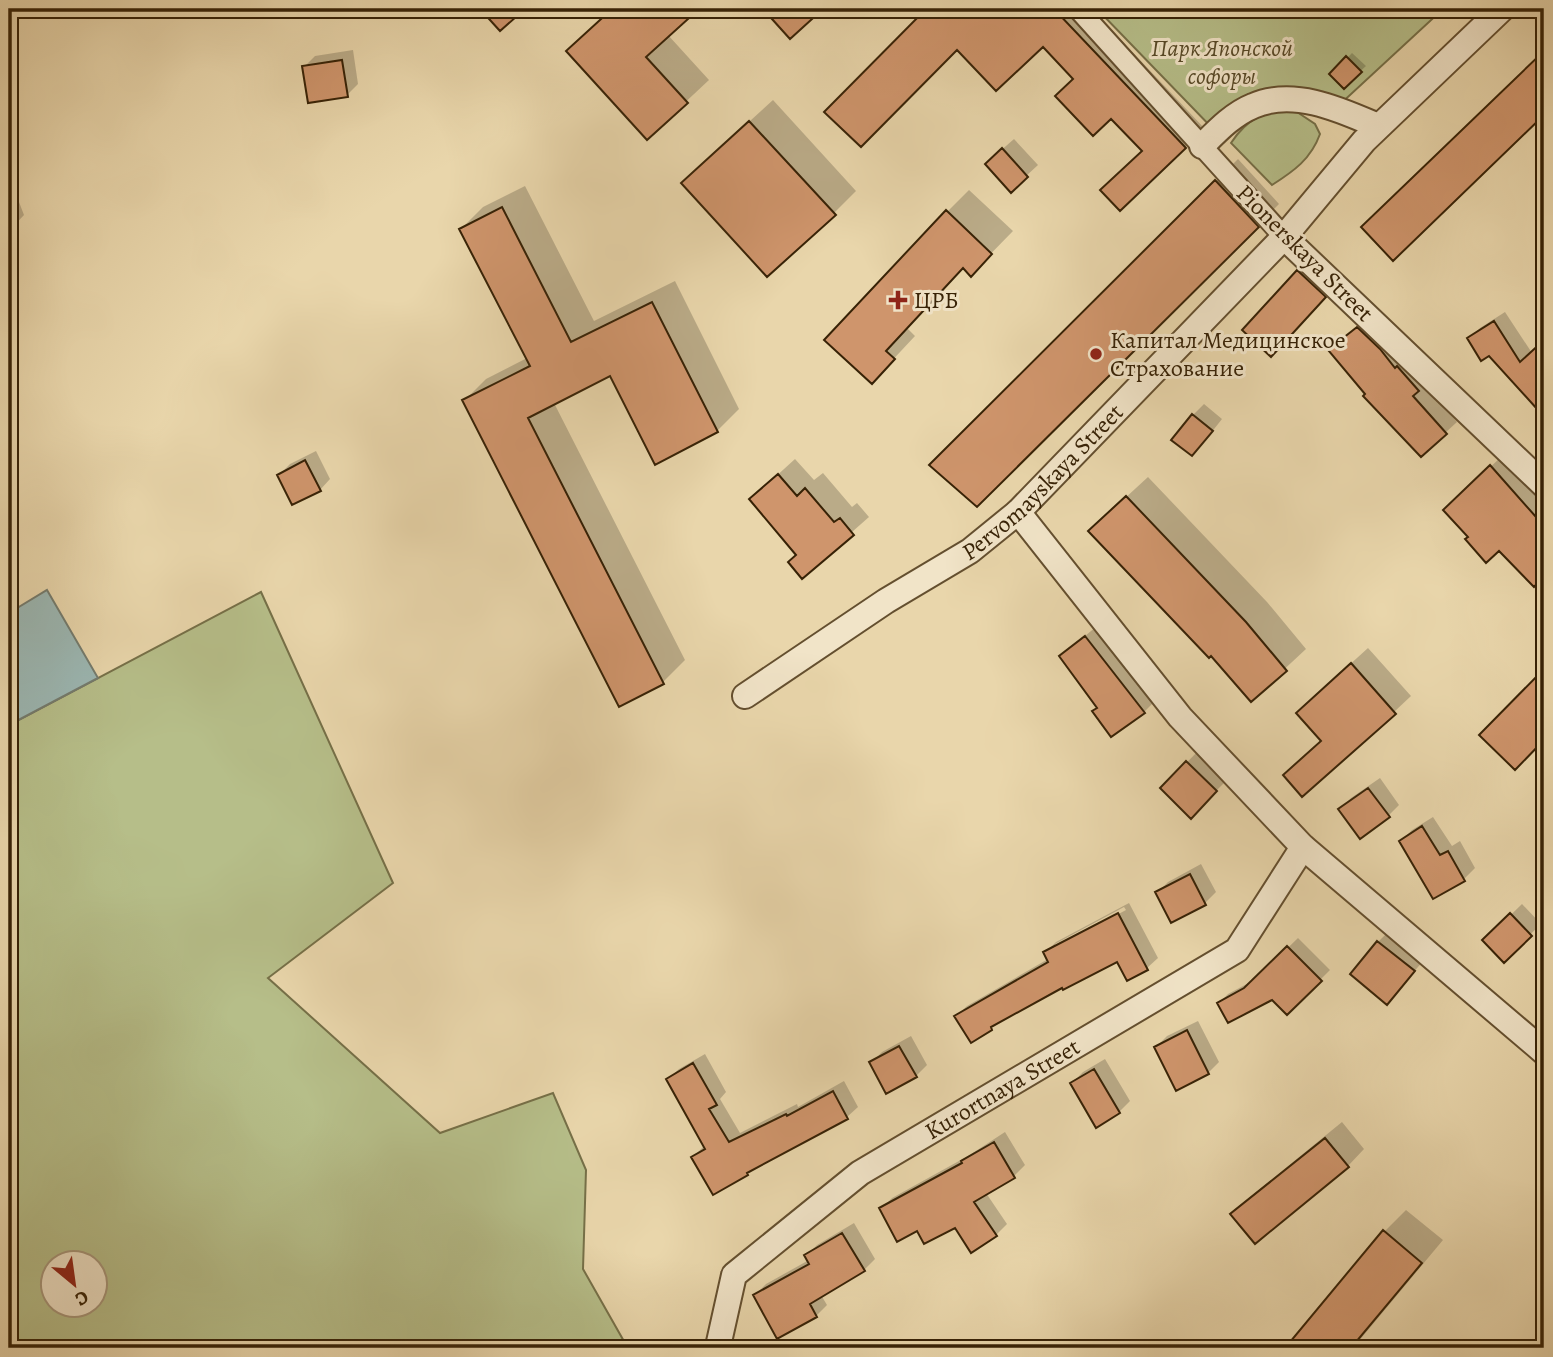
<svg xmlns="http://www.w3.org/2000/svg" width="1553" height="1357" font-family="Alegreya,serif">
	<rect width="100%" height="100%" fill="#e9d6ab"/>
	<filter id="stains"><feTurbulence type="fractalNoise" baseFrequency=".00286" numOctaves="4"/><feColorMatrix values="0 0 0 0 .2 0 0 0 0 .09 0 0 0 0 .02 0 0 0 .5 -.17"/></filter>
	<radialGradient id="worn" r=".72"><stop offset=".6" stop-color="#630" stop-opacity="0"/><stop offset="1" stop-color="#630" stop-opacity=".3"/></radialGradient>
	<path fill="#b6be89" stroke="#767048" stroke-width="2" fill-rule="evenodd" d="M1097 9H1443L1336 108 1279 99 1216 132Z
		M1294 110 1315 124 1320 134C1311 159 1294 171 1272 185L1231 143C1248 117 1264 112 1294 110Z
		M261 592 393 883 268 978 440 1133 553 1093 586 1170 583 1269 625 1343 649 1348H9V725ZM52 1262H94V1304H52Z"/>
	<path fill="#9bb7b3" stroke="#737b6e" stroke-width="2" d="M47 590 98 678 9 725V613Z"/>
	<path fill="#0003" fill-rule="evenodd" d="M612 9H697L668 35 709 80 647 138 568 51Z
		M929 9H1092L1204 128 1185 147 1144 151 1043 45 957 48 827 112Z
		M353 50 358 84 347 95 304 67 315 56Z
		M1352 53 1366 66 1344 86 1332 74Z
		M773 100 856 191 834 213 706 161Z
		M1014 139 1038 165 1011 190 998 153Z
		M1238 159 1279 204 977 505 932 465Z
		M9 176 24 215 9 231Z
		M525 186 594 321 675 281 739 409 717 431 611 374 554 403 685 660 663 682 464 401 486 379 527 358 461 229 483 207Z
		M969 190 1013 231 971 274 963 267 906 327 915 336 872 382 947 212Z
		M1315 255 1341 280 1288 338 1244 330Z
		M1505 312 1532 353 1544 341V403L1538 407 1489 353 1469 339 1480 328Z
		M1369 317 1457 422 1421 455 1367 394 1342 340Z
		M1204 404 1222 419 1203 443 1193 415Z
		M316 451 330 479 320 490 279 475 290 464Z
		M1502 456 1544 503V574L1534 584 1499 548 1471 536 1445 510Z
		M795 459 814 480 823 473 852 507 857 503 869 517 802 576 798 554 751 499Z
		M1148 477 1267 602 1306 649 1251 700 1111 511Z
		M1097 626 1155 701 1144 712 1098 707 1061 656Z
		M1368 648 1411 696 1394 712 1323 740 1314 697Z
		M1198 751 1227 780 1191 816 1162 788Z
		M1380 778 1399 805 1388 816 1341 809 1351 798Z
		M1433 817 1452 846 1460 841 1475 868 1464 879 1433 897 1401 841 1412 830Z
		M1201 864 1216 892 1205 903 1172 921 1157 893 1168 882Z
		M1129 903 1158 958 1147 968 1117 960 1062 985 999 1021 991 1028 956 1016 967 1006 1048 959 1045 953 1056 942ZM1124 907 1126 910 1055 948V944Z
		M1522 904 1541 924 1504 960 1485 940Z
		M1389 931 1424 960 1387 1003 1378 942Z
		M1298 938 1330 970 1287 1013 1272 998 1219 1003 1228 994 1256 979Z
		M1198 1021 1219 1062 1208 1073 1156 1047 1167 1036Z
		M911 1036 927 1065 916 1076 871 1063 882 1052Z
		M705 1054 726 1092 720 1099 740 1133 797 1104 798 1107 844 1081 858 1107 847 1117 751 1169 693 1157 705 1145 668 1079 679 1069Z
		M1105 1059 1130 1101 1119 1112 1072 1083 1083 1072Z
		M1342 1122 1364 1149 1348 1166 1233 1215 1249 1198Z
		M1005 1132 1025 1165 1014 1176 986 1193 1007 1224 996 1235 955 1226 918 1228 881 1209 892 1198 968 1156Z
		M1406 1210 1443 1240 1353 1348H1287L1384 1232Z
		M854 1223 875 1259 864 1270 821 1295 827 1305 816 1316 755 1295 766 1284 809 1260 806 1256 817 1245Z"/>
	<path fill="#cf956c" stroke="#372206" stroke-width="2" d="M480 9H525L500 31Z
		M612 9H699L646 57 688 103 647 140 566 51Z
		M763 9H823L790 39Z
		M926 9H1054L1186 148 1120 211 1100 190 1142 151 1111 119 1093 136 1055 96 1073 79 1043 47 996 91 957 50 861 147 824 112Z
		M1544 51V115L1393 261 1361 227Z
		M1346 56 1362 72 1344 89 1329 74Z
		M342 60 348 97 308 103 302 66Z
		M749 121 836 215 767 277 681 183Z
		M1002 148 1028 177 1011 193 985 164Z
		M1215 180 1259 227 977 507 929 465Z
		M502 207 571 342 652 302 718 432 655 465 610 376 528 418 664 684 619 707 462 400 530 366 459 229Z
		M946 210 992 254 971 277 963 268 886 351 895 359 872 384 824 340Z
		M1297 270 1326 297 1271 357 1242 330Z
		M1494 321 1520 362 1544 340V381L1537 388 1544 399V405L1538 410 1489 356 1481 361 1467 338Z
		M1357 327 1380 349 1395 368 1397 366 1419 391 1413 396 1447 434 1421 457 1363 396 1365 394 1328 350Z
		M1192 414 1213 431 1192 456 1171 440Z
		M305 460 321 491 292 505 277 475Z
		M1490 465 1544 526V576L1534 587 1499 551 1486 563 1465 539 1468 537 1443 510Z
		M778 474 797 496 805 488 834 522 840 518 854 535 802 579 788 562 796 555 749 499Z
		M1126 496 1246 622 1287 671 1251 702 1211 656 1209 658 1088 531Z
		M1085 636 1145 713 1111 737 1092 711 1097 708 1059 656Z
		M1351 663 1396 714 1302 797 1283 775 1321 741 1296 713Z
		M1544 669V740L1515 770 1479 735Z
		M1186 761 1217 791 1191 819 1160 788Z
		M1368 788 1390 817 1360 839 1338 809Z
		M1422 826 1440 855 1448 851 1465 881 1433 899 1399 841Z
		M1190 874 1206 905 1171 923 1155 892Z
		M1118 913 1148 970 1127 981 1117 962 1063 990 1062 988 991 1027 992 1030 971 1043 954 1016 1048 962 1043 952Z
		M1510 913 1532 936 1504 963 1482 940Z
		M1377 941 1415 971 1387 1005 1350 974Z
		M1287 946 1322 981 1287 1015 1272 1000 1228 1023 1217 1003 1244 988Z
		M1187 1030 1209 1074 1176 1091 1154 1047Z
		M899 1046 917 1077 886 1094 869 1062Z
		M693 1063 717 1105 709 1109 729 1142 786 1114 787 1116 833 1091 848 1119 747 1173 748 1175 713 1195 691 1157 705 1149 666 1079Z
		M1094 1069 1120 1113 1096 1128 1070 1083Z
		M1325 1138 1349 1167 1255 1244 1230 1214Z
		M994 1142 1015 1178 974 1202 997 1236 971 1253 955 1228 924 1244 917 1231 897 1242 879 1208 962 1163 961 1161Z
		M1383 1230 1422 1263 1351 1348H1285Z
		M842 1233 865 1271 810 1304 817 1317 777 1339 753 1295 809 1264 804 1255Z"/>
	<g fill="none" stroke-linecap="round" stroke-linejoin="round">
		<g stroke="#644f2f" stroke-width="23">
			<path id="pedestrian" d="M1078 9 1284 237"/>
		</g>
		<g stroke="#644f2f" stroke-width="28">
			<g id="minor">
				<path d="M1202 146C1217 131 1233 114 1253 106 1294 88 1341 110 1378 126"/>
				<path d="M1284 237 1544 485"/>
				<path d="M1018 512 1180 717 1303 847 1544 1052"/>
				<path id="s1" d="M745 696 886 601 970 551 1018 512 1284 237 1364 141 1502 9"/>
				<path id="s2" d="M719 1342 734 1275 860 1173 1237 950 1303 847"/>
			</g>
		</g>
		<use href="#pedestrian" stroke="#f1e4c8" stroke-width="19"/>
		<use href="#minor" stroke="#f1e4c8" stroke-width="24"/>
	</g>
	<g fill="#8f2418" stroke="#f1e4c8" stroke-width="2.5">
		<path d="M894.5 289.5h7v7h7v7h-7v7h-7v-7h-7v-7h7z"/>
		<circle cx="1096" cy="354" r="7"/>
	</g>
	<g text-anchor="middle" stroke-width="6" stroke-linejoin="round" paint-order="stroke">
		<g font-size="24" font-style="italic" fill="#574927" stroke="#f1e4c8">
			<text x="1222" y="56">Парк Японской<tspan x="1222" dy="28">софоры</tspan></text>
		</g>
		<g font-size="24" fill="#372206" stroke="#f1e4c8">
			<text transform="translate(1305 253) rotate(45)" y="8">Pionerskaya Street</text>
			<text dy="8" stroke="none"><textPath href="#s1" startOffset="368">Pervomayskaya Street</textPath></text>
			<text dy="8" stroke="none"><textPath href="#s2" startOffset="396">Kurortnaya Street</textPath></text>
		</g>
		<g font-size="24" fill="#372206" stroke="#f1e4c8" text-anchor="start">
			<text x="914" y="308">ЦРБ</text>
			<text x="1110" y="348">Капитал Медицинское<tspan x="1110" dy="28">Страхование</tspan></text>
		</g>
	</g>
	<rect width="1553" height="1357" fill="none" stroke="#e9d6ab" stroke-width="35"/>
	<rect x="10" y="10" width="1532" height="1336" fill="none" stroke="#372206" stroke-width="3.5"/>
	<rect x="18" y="18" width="1518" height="1322" fill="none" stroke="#372206" stroke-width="2"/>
	<g transform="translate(74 1284) rotate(151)"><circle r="33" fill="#f1e4c8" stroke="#a7967a" stroke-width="2"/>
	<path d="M0-5L12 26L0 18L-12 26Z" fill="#8f2418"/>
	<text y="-10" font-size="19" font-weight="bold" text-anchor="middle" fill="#372206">С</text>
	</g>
	<rect width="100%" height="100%" filter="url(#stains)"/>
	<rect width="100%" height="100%" fill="url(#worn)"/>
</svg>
